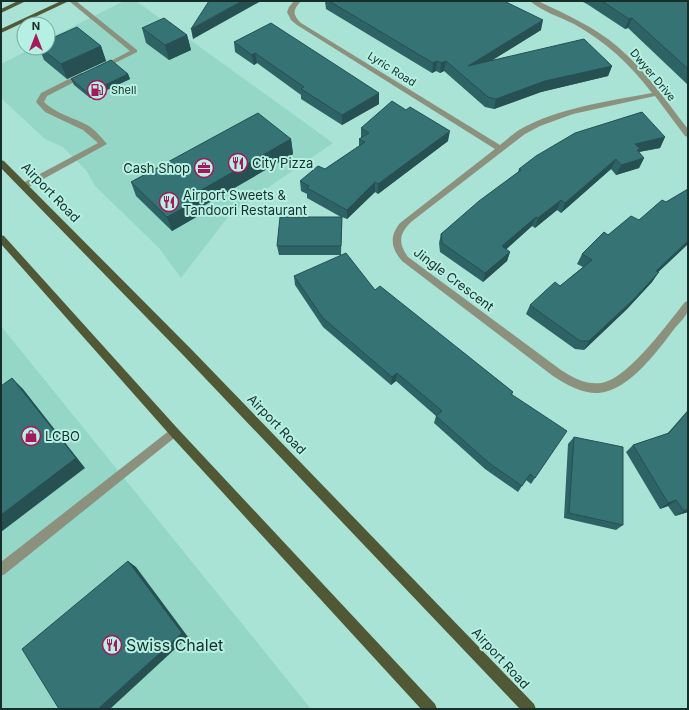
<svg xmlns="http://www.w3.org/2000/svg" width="689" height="710" font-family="Inter,sans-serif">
	<rect width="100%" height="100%" fill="#a9e3d5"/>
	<path fill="#94d7c7" d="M124 1H136L333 143 231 213 181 278 159 248 95 186 86 170 63 147 45 139 1 98V64L32 48H48V39Z
		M1 326 141 499 311 709H1Z"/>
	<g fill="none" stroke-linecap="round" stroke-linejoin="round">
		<path fill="#8c917e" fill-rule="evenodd" d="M69 1H76L137 50V52L103 69H99V67L130 51Z
			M294 1H301C293 10 292 14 301 23L500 145C506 140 513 134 519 130 557 108 609 101 652 93 630 64 605 41 574 24 560 17 541 11 530 1H538C565 14 595 27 618 47 645 70 666 101 688 129V137L685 136 655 96 573 114 540 126 525 134 411 222C399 234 398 243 408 257L561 370C573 378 586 385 601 383 627 380 668 323 685 302L688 301C688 304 689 308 688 310 687 316 679 323 675 328 658 350 630 390 599 393 583 394 567 385 553 376L402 261C391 248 389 237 400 223L495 149 297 25 291 20 287 12 289 7Z
			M81 73 88 75 47 96 44 102C58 115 73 117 89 126 95 130 102 138 107 144L27 188H21V184L98 143 83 130 45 112 36 102 41 93Z
			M174 427 178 429 179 432 178 435 5 574 1 576V562Z"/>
		<path fill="#515836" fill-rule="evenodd" d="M18 1H26L1 13V9Z
			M61 1H69L1 33V29Z
			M1 160 4 161 192 350 534 704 536 709H520L184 356 1 168Z
			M1 235 4 236 178 429 435 704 437 709H421L170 435 1 244Z"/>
	</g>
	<path fill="#2e6365" d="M325 1H504L541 30 492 60 612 66 608 76 541 92 494 109 485 107 444 71 440 73 436 71 432 73 326 9Z
		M581 1H688V85L628 28 625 29 587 4Z
		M142 28 187 35 191 50 169 60 146 43Z
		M234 42 379 93V104L342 125 301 99V95L257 63 254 65 235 52Z
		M101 46 106 61 67 79 44 60 39 48Z
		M128 74 130 79 90 98 74 85 71 79Z
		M361 128 448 141 378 194 375 192 347 219 342 217 341 255H279L277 246 341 217 307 198V194L301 191 300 181 325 169 359 146V139L361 138Z
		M665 137 660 148 639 152 644 158 639 168 616 175 611 169 561 213 557 210 535 228 532 226 506 249 510 252 507 261 483 282 440 252 439 243 441 234 518 172 519 169Z
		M291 139 293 154 203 206 205 212 172 231 136 196 131 182Z
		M688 189V244L658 272 652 282 627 309 584 350 575 349 526 314 530 305 560 286 583 267 577 264 582 254 608 235 639 220 666 202Z
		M294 276 375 290 513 392 512 395 535 478 531 484 526 480 518 492 485 469 434 423 436 416 396 381 391 385 323 327 295 285Z
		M688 410V512L675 516 668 506 660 509 626 452 633 445 667 434Z
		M574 437 623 525 616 530 564 518 568 444Z"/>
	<path fill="#265052" d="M242 1H261L193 39 191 29Z
		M632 18 628 28 625 29 629 19Z
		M543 20 541 30 467 76 468 66Z
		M187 35 191 50 169 60 165 45Z
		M101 46 106 61 67 79 61 64Z
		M255 53 257 63 254 65 252 55Z
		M437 61 436 71 432 73 433 63Z
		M446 61 444 71 440 73 441 63Z
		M612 66 608 76 541 92 494 109 496 99 545 81Z
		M128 74 130 79 90 98 88 93Z
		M379 93V104L342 125V115Z
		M450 131 448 141 378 194V184Z
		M665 137 660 148 638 152 635 144Z
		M291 139 293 154 203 206 205 212 172 231 167 217 196 193Z
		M644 158 639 168 616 175 621 165Z
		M616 159 611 169 561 213 565 203Z
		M375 182V192L347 219V210Z
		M561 200 557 210 535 228 538 218Z
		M536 217 532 226 499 256 502 246Z
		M688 241V244L650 280 656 271Z
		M510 252 507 261 483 282 485 273Z
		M659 272 652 282 627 309 584 350 589 341Z
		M397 373 396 381 391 385 392 377Z
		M12 378 23 389 85 468 1 532V515Z
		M676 500 668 506 660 509 668 503Z
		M688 509V512L675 516 684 511Z
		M128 561 136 567 188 637 110 709H98Z"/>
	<path fill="#367375" stroke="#265052" d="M209 1H242L191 29Z
		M329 1H504L543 20 468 66 584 39 612 66 545 81 496 99 488 97 446 61 441 63 437 61 433 63Z
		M602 1H688V69L632 18 629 19Z
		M164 18 187 35 165 45 142 28Z
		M271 23 379 93 342 115 301 89 304 87 255 53 252 55 234 42Z
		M77 27 101 46 61 64 41 48H48V40Z
		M111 60 128 74 88 93 71 79Z
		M392 101 406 110 410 107 450 131 378 184 375 182 347 210 307 188 309 186 300 181 318 166 325 169 365 142 359 139 369 133 361 128Z
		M642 112 665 137 635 144 640 149 637 150 644 158 621 165 616 159 565 203 561 200 538 218 536 217 502 246 510 252 485 273 442 243 441 234 479 201 521 170 519 169 536 156 575 133Z
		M258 113 291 139 196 193 201 198 167 217 131 182Z
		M688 189V241L656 271 659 272 633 300 589 341H580L530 305 555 282 560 286 592 260 582 254 604 232 608 235 631 216 639 220 662 200 666 202Z
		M280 217H342L341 246H277Z
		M346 253 375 290 380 286 513 392 511 394 567 431 535 478 530 474 522 486 489 463 436 416 442 411 397 373 392 377 323 318 294 276Z
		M12 378 76 458 1 515V386Z
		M688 411V509L684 511 676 500 668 503 633 445 669 433Z
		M574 437 623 447V525L569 513Z
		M128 561 182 633 98 709H59L22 649Z"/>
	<defs>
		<g id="fuel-ring" transform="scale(1)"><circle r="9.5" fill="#b6f0e2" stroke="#a5185c" stroke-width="1.5"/><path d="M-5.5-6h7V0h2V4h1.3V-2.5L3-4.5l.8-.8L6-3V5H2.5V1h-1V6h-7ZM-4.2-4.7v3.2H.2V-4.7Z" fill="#a5185c"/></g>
		<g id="restaurant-ring" transform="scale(1)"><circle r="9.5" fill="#b6f0e2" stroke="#a5185c" stroke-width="1.5"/><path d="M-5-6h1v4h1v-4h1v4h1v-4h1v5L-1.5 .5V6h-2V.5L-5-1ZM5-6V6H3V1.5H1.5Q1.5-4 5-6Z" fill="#a5185c"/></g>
		<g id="office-ring" transform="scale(1)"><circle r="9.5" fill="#b6f0e2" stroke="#a5185c" stroke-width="1.5"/><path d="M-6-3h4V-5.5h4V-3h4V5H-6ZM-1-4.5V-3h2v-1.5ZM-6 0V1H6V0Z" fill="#a5185c"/></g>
		<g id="shop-ring" transform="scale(1)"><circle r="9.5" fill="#b6f0e2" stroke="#a5185c" stroke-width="1.5"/><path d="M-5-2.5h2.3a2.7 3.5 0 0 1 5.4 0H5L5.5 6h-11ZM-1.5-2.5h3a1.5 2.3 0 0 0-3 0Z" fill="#a5185c"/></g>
	</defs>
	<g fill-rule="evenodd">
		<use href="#fuel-ring" x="97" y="90"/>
		<use href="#restaurant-ring" x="238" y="163"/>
		<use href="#office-ring" x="204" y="168"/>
		<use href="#restaurant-ring" x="169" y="202"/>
		<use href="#shop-ring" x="31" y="436"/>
		<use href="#restaurant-ring" x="112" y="645"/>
	</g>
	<g text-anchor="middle" stroke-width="4" stroke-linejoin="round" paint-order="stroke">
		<g font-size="11" fill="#172f2a" stroke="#b6f0e2">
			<text transform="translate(392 69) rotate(32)" y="4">Lyric Road</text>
			<text transform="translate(653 75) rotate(50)" y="4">Dwyer Drive</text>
		</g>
		<g font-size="11" fill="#172f2a" stroke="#b6f0e2" text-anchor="start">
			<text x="111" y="94">Shell</text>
		</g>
		<g font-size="13" fill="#172f2a" stroke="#b6f0e2" text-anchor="start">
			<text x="252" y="168">City Pizza</text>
			<text x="190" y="173" text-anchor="end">Cash Shop</text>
			<text x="183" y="200">Airport Sweets &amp;<tspan x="183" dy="15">Tandoori Restaurant</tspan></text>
			<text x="45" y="441">LCBO</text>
		</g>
		<g font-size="13" fill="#172f2a" stroke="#b6f0e2">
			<text transform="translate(51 192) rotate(46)" y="5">Airport Road</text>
			<text transform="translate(454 279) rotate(37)" y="5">Jingle Crescent</text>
			<text transform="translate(277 424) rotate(46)" y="5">Airport Road</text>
			<text transform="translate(501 658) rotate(47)" y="5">Airport Road</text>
		</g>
		<g font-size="16" fill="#172f2a" stroke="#b6f0e2" text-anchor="start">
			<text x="126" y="651">Swiss Chalet</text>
		</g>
	</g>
	<rect width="689" height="710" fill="none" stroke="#172f2a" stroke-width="4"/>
	<g transform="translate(36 36)"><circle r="19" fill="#b6f0e2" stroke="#76a398"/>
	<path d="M0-3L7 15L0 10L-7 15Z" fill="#a5185c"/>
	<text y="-6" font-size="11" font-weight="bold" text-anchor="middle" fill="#172f2a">N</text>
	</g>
</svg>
